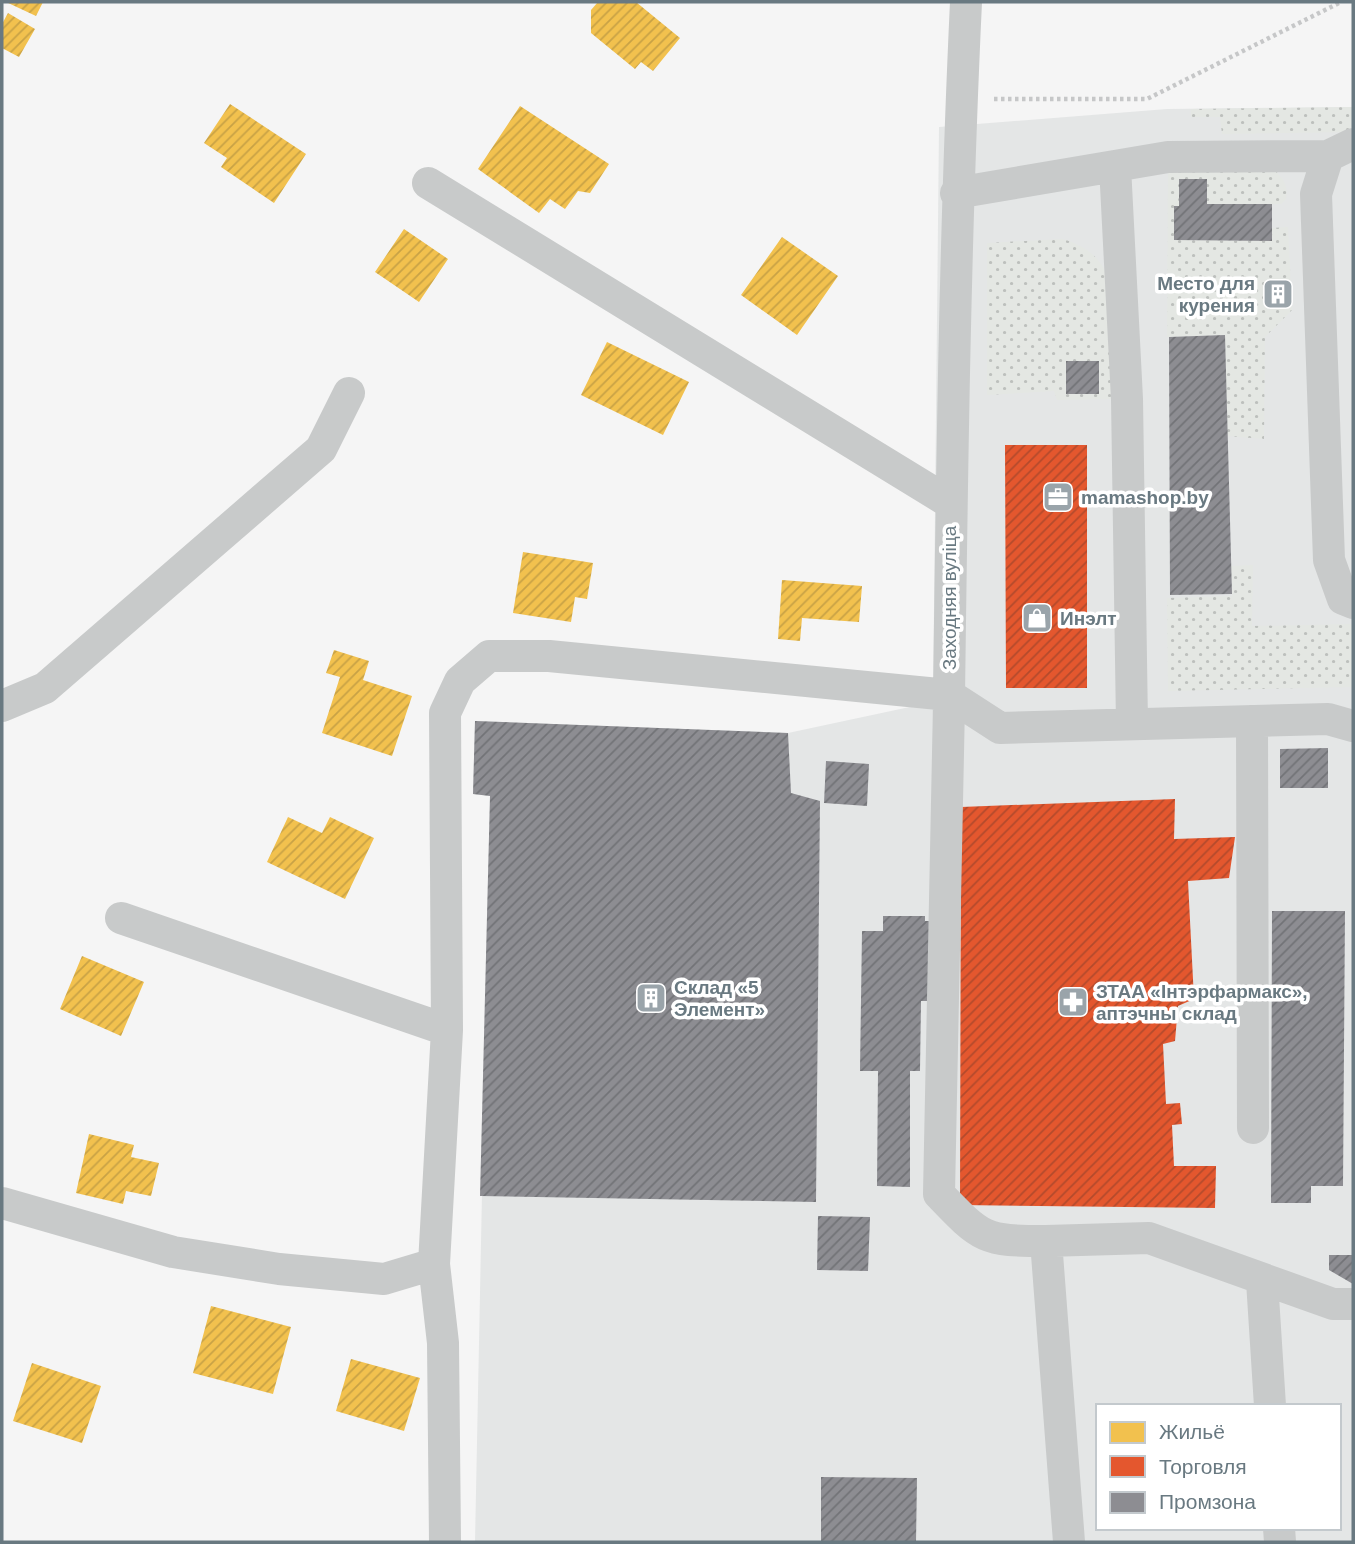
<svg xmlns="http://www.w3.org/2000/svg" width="1355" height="1544" font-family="Arial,sans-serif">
	<defs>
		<pattern id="grass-dots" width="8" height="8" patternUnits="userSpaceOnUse" patternTransform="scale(1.75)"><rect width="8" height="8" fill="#e4e7e3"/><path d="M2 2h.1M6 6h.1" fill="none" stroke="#bdc0bd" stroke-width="1.8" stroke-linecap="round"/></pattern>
		<pattern id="homes-hatch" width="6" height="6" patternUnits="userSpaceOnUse" patternTransform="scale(1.75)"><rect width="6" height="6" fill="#f2c14e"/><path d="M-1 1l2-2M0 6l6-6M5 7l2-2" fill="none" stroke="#c8a246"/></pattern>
		<pattern id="shops-hatch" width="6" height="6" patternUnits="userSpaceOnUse" patternTransform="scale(1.75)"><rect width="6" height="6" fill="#e4572e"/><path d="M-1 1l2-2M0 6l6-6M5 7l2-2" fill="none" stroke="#b34a2c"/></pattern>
		<pattern id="industry-hatch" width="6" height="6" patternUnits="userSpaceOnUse" patternTransform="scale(1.75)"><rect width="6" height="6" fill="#8d8d92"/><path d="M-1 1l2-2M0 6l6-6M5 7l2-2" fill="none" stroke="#727377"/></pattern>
	</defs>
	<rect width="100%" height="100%" fill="#f5f5f5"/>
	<path fill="#e4e6e6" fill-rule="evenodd" d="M1353 107V1542H475L490 796 473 794 475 721 788 733 933 702 939 127 1167 109ZM1098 1406H1339V1528H1098Z"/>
	<path fill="url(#grass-dots)" d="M1353 107V132L1222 134 1220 117H1191V109Z
		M1168 165 1270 166C1281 176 1289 183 1286 199L1281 204 1174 206V240L1272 241V228L1288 227 1292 310 1265 337 1264 439 1227 436 1225 335 1167 337Z
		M1063 239C1111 254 1112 284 1114 328 1115 352 1116 375 1117 399L1057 400 1054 391 987 395V243Z
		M1253 565 1252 626 1353 624V687L1168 691 1167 598 1232 596 1231 566Z"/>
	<path fill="url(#homes-hatch)" d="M6 2H43L36 16Z
		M598 2H636L680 38 653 71 641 62 635 69 591 33V10Z
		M8 13 35 29 19 57 2 48V24Z
		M230 104 306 154 274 203 221 167 227 158 204 143Z
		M520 106 609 164 590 193 578 191 565 209 550 199 539 213 478 169Z
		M404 229 448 259 419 302 375 272Z
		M782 237 838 276 797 335 741 295Z
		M607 342 689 382 663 435 581 395Z
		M523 552 593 563 587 599 575 597 571 622 513 613Z
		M782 580 862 586 859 622 802 618 800 641 778 639Z
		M334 650 369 661 363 680 412 696 392 756 322 733 340 677 326 673Z
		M288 817 322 833 330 817 374 838 345 899 267 862Z
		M82 956 144 982 121 1036 60 1009Z
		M89 1134 134 1145 131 1157 159 1163 151 1196 126 1191 123 1204 76 1193Z
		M211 1306 291 1327 273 1394 193 1373Z
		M351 1359 420 1378 404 1431 336 1411Z
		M32 1363 101 1386 82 1443 13 1421Z"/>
	<path fill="url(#shops-hatch)" d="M1005 445H1087V688H1006Z
		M1175 799 1174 839 1235 837 1229 878 1188 881 1194 999 1178 1006 1175 1041 1163 1044 1166 1104 1180 1103 1182 1124 1172 1125 1174 1166H1216L1215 1208 960 1205 961 807Z"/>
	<path fill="url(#industry-hatch)" d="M1179 179H1207V204H1272V241L1174 240V206H1179Z
		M1290 282 1291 306H1266L1265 283Z
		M1225 335 1232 594 1170 595 1169 337Z
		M1066 361H1099V394H1066Z
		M475 721 788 733 791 793 820 801 816 1202 480 1196 490 796 473 794Z
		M1328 748V788H1280V749Z
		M826 761 869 764 867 806 824 803Z
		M1272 911H1345L1343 1186H1311V1203H1271Z
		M883 916H925V921H936V1001H921L920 1071H910V1187L877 1186 878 1071H860L862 931H883Z
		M818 1216 870 1217 868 1271 817 1270Z
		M1329 1255H1353V1284L1329 1270Z
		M821 1477 917 1478 916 1542H821Z"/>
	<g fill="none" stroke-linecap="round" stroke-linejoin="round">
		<path stroke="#c6c7c8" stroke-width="4.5" stroke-dasharray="3.5 3.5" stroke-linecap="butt" d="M994 99H1147L1341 2"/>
		<path stroke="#c8caca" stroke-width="32" d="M966 2C955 234 952 465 949 697 947 863 942 1029 939 1194 982 1239 984 1241 1046 1241L1069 1542
			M1353 144 1328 156 1316 194 1329 560 1343 599 1353 603
			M1115 166 1127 399 1132 724
			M428 183 949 502
			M956 193 1168 157 1328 156
			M2 706 45 688 321 449 349 393
			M1252 721 1253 1128
			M121 918 447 1030
			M2 1203 173 1252 279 1269 384 1279 434 1264
			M1046 1241 1149 1238 1333 1304H1353
			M1262 1281 1270 1406
			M1279 1528 1280 1542
			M445 1542 443 1343 434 1264 447 1030 445 713 460 681 489 656H549L949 695 1000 728 1328 719 1353 726"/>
	</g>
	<defs>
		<g id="building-square" transform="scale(1.575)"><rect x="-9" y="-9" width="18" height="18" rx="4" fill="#9aa4aa" stroke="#fff"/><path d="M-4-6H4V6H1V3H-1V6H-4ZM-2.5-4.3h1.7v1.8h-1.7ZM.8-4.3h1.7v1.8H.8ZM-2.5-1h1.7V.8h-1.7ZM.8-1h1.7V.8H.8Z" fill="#fff"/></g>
		<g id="office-square" transform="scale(1.575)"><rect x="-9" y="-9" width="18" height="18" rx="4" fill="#9aa4aa" stroke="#fff"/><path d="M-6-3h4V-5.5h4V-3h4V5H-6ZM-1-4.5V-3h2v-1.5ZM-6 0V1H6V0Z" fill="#fff"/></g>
		<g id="shop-square" transform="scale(1.575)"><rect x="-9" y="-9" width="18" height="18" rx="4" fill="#9aa4aa" stroke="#fff"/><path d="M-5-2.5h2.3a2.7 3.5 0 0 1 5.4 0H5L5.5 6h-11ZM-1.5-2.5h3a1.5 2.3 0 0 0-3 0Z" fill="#fff"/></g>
		<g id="pharmacy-square" transform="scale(1.575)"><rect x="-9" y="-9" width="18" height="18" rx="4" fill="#9aa4aa" stroke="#fff"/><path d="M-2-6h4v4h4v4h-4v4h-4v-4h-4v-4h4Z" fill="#fff"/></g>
	</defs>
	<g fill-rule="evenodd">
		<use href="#building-square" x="1278" y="294"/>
		<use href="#office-square" x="1058" y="497"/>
		<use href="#shop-square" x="1037" y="618"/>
		<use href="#building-square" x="651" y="998"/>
		<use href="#pharmacy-square" x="1073" y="1002"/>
	</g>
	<g text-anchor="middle" stroke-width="7" stroke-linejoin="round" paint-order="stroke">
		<g font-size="19" font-weight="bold" fill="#697981" stroke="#fff" text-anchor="start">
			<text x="1255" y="290" text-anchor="end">Место для<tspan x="1255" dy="22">курения</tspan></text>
			<text x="1081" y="504">mamashop.by</text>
			<text x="1060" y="625">Инэлт</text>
			<text x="674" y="994">Склад «5<tspan x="674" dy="22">Элемент»</tspan></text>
			<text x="1096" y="998">ЗТАА «Інтэрфармакс»,<tspan x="1096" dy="22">аптэчны склад</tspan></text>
		</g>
		<g font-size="19" fill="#697981" stroke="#fff">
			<text transform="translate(949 598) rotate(-90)" y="7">Заходняя вуліца</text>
		</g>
	</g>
	<rect width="1355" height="1544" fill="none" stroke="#697981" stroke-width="7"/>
	<rect x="1096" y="1404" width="245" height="126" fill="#ffffff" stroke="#c3c9cd" stroke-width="2"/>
	<rect x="1110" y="1422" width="35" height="21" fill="#f2c14e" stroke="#c3c9cd" stroke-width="2"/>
	<text x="1159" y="1439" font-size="21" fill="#697981">Жильё</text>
	<rect x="1110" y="1456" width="35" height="21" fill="#e4572e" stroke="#c3c9cd" stroke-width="2"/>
	<text x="1159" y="1474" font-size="21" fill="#697981">Торговля</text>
	<rect x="1110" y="1492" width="35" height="21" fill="#8d8d92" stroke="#c3c9cd" stroke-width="2"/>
	<text x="1159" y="1509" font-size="21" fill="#697981">Промзона</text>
</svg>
